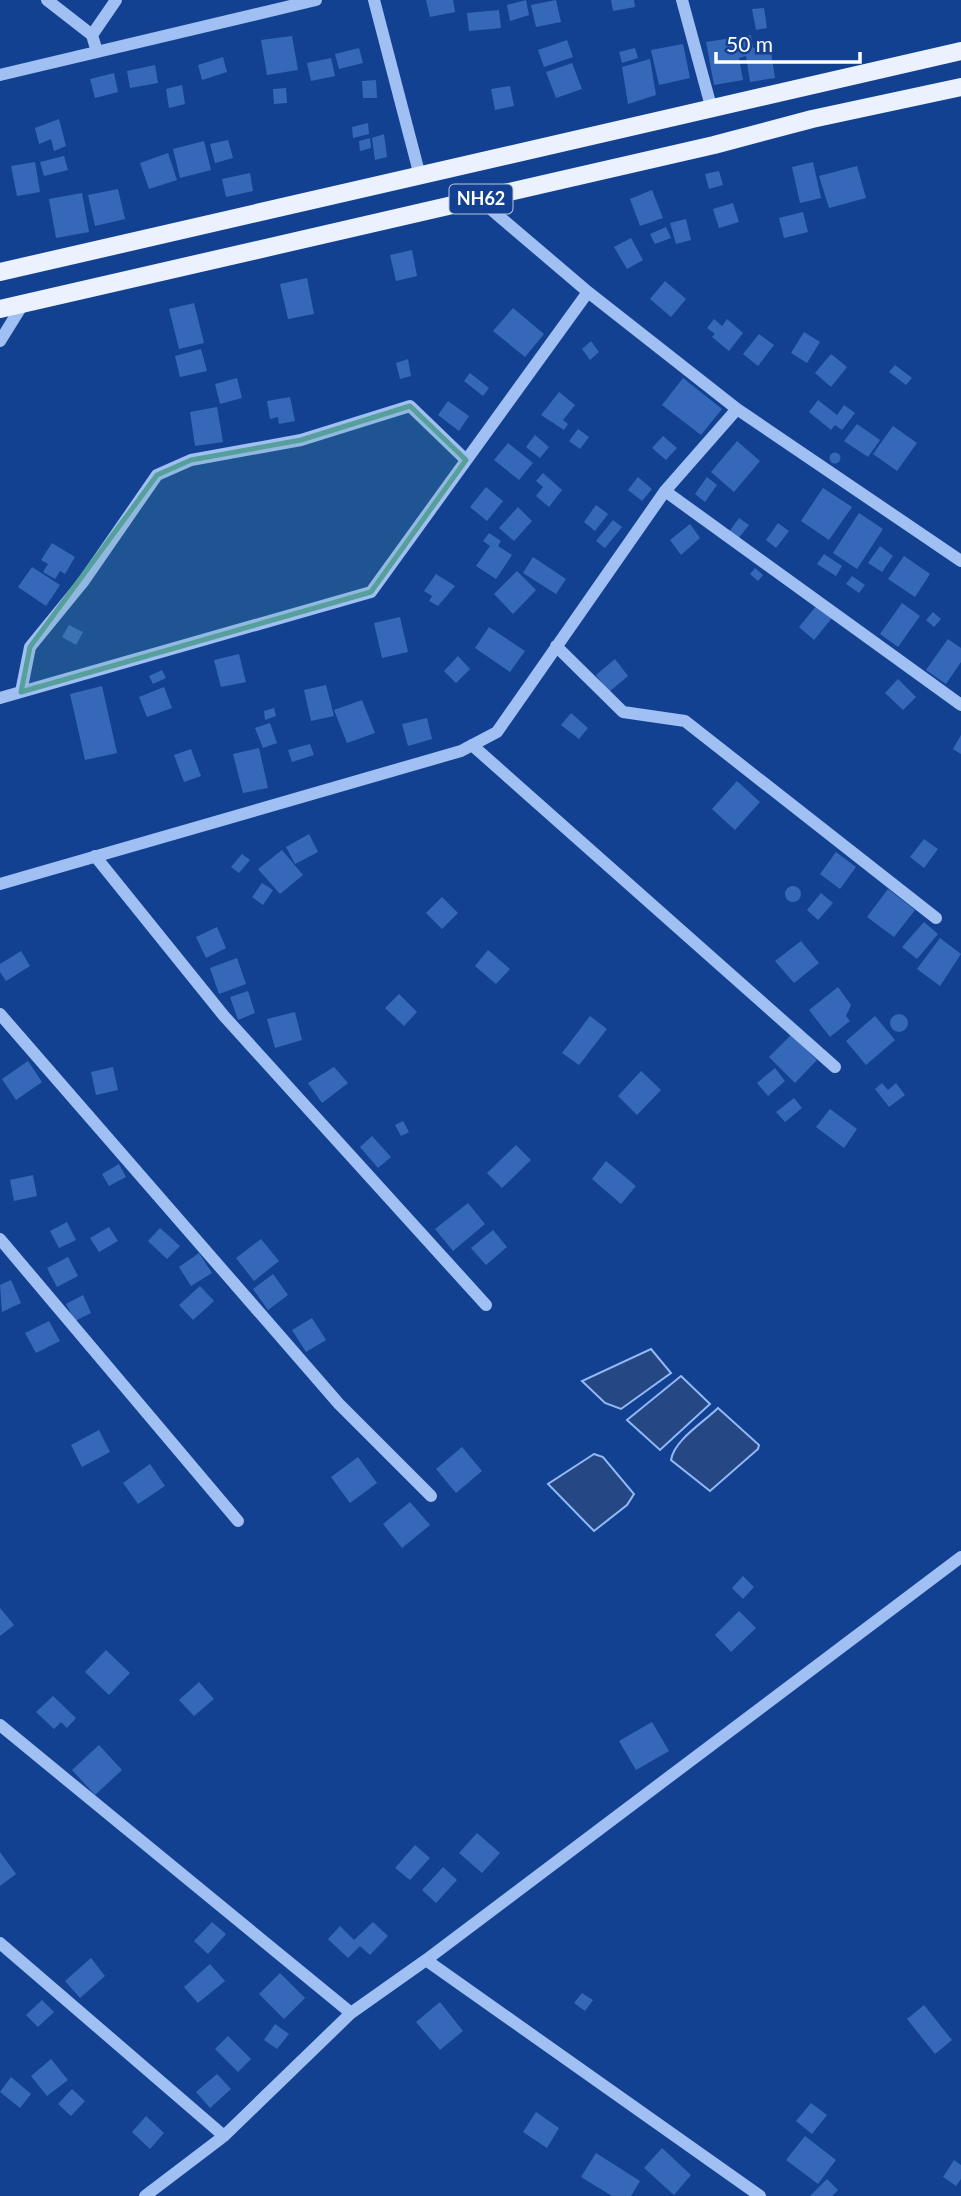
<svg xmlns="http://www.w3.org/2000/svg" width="961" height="2196" font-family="Lato,sans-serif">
	<rect width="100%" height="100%" fill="#124192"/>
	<path fill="#254884" stroke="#91b9f5" stroke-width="2" d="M651 1349 671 1373 621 1409 605 1403 582 1381Z
		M681 1376 710 1404 660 1450 627 1420Z
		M718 1408 759 1445 758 1449 710 1491 671 1460C674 1440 704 1422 718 1408Z
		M594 1454 603 1457 634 1494 627 1505 594 1531 548 1484Z"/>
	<path fill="#3668b9" d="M426 0H453L455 12 430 17Z
		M526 0 529 15 510 21 507 5Z
		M556 0 561 22 536 27 531 5Z
		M611 0H634L635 7 613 11Z
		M764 8 767 28 756 30 752 9Z
		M499 10 501 28 469 31 467 13Z
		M751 35 753 48 770 45 775 78 750 82 746 56 739 58 743 80 714 85 706 42Z
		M292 36 298 70 267 75 261 40Z
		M567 40 573 57 544 67 538 50Z
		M683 44 690 78 659 85 651 50Z
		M359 48 363 63 339 69 335 54Z
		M635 48 638 58 622 63 619 52Z
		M223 57 227 72 202 80 198 65Z
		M331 58 335 76 311 81 307 63Z
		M650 59 656 95 628 104 622 67Z
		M572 63 582 89 556 98 546 72Z
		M155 65 158 83 130 88 127 71Z
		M114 73 118 92 95 98 90 79Z
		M376 80 377 98H363L362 81Z
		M182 85 185 104 169 108 166 89Z
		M510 86 514 106 495 110 491 89Z
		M286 88 287 103 274 104 273 89Z
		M59 119 66 146 54 151 51 139 39 144 35 128Z
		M368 123 369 134 353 138 352 127Z
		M384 134 387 157 375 160 372 138Z
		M370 138 371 148 360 151 359 141Z
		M228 140 233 158 215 163 210 144Z
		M204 141 211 170 180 178 173 149Z
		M168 153 177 180 149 189 140 163Z
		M64 156 68 170 44 176 40 162Z
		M35 162 40 192 17 196 11 166Z
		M813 162 821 198 800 203 792 167Z
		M857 166 866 198 829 208 819 176Z
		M719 171 723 185 709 189 705 174Z
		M250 173 253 191 226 197 222 179Z
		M118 189 125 219 95 226 88 195Z
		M652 190 663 218 640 226 630 199Z
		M82 193 89 232 56 238 49 199Z
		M733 203 739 222 719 228 713 209Z
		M803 212 808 232 784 238 779 218Z
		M686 219 691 240 676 244 670 223Z
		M666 227 671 238 655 244 650 234Z
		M631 238 643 260 627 269 614 247Z
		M412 250 417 276 396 281 390 255Z
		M307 278 314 314 288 319 280 284Z
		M665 281 686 299 671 317 650 299Z
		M194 303 204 343 179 349 169 309Z
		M513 308 544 334 525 357 493 331Z
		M714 319 722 326 727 319 743 333 729 351 712 337 715 334 707 328Z
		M804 332 820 342 807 363 791 353Z
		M759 334 774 345 758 366 743 354Z
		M591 341 599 352 590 360 582 349Z
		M201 349 207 371 180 377 175 356Z
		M831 354 847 367 831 387 815 373Z
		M408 359 411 376 400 379 396 363Z
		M895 365 912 378 906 385 889 372Z
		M470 373 489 388 483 396 464 381Z
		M237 378 242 398 220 404 215 384Z
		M683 378 722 409 701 435 662 405Z
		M559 392 575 405 563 420 568 424 564 430 541 415Z
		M290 397 295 421 279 424 278 417 270 419 267 401Z
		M818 400 837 415 844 405 855 413 842 430 835 425 831 430 809 412Z
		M448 401 469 416 459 431 438 415Z
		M217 407 223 442 195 446 190 412Z
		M857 424 880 440 868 457 844 441Z
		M893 426 917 443 897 471 873 454Z
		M578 429 589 437 580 449 569 441Z
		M535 435 549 447 540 458 526 447Z
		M663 436 677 448 666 460 652 448Z
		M737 441 760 461 734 492 711 472Z
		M508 443 533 463 519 480 494 460Z
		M829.5 458a5.5 5.5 0 1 1 11 0a5.5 5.5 0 1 1-11 0Z
		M543 473 562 490 549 507 536 496 543 487 536 481Z
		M638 477 652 489 642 501 628 490Z
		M707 477 717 485 705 502 695 494Z
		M486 487 503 501 487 521 470 507Z
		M823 488 852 507 829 540 801 521Z
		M596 505 608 514 595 531 584 522Z
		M518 507 532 521 514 541 499 528Z
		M859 513 883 529 857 569 833 553Z
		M739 518 749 525 738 539 729 532Z
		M613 520 622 527 605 548 596 541Z
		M778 523 789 531 776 548 766 540Z
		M690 524 700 538 681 555 670 540Z
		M489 533 501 541 498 546 512 555 496 579 476 566 490 546 483 541Z
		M52 543 75 557 65 574 60 571 55 579 43 572 48 564 41 560Z
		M880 546 893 556 882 572 868 563Z
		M824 554 842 566 836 576 817 564Z
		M904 556 930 574 915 597 888 579Z
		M533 557 566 579 556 594 523 573Z
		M32 567 60 585 46 606 18 587Z
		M755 568 763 575 758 581 750 574Z
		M517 571 536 590 513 614 494 594Z
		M436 574 455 586 438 606 429 601 432 596 424 591Z
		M852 576 865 585 859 593 846 584Z
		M902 603 920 616 898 647 880 634Z
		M817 605 832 618 814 640 799 627Z
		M933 612 941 619 934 627 926 620Z
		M400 617 408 652 382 658 374 623Z
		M69 625 83 632 76 645 62 637Z
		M489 627 525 651 510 672 475 648Z
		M948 639 961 648V662L946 684 926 670Z
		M239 654 246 682 221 687 214 660Z
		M458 656 470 669 456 683 444 671Z
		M615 659 628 676 609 692 596 675Z
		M162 670 166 678 153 684 149 676Z
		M898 679 916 697 903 710 885 693Z
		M326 685 334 716 311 721 304 690Z
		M102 686 117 753 85 760 70 694Z
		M164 687 172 708 147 717 139 697Z
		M362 700 375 733 347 743 334 710Z
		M274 708 276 716 265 720 264 711Z
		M571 713 588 728 579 739 561 725Z
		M427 718 432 739 408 746 402 724Z
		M270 723 277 743 263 748 255 728Z
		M961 735V754L953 749Z
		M310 744 314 755 292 762 288 750Z
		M259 748 268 788 243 793 233 754Z
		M191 749 201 776 184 782 174 755Z
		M737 781 760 802 735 830 712 809Z
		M309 834 318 852 295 864 286 847Z
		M924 839 938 849 924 868 910 857Z
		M282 850 303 875 280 894 258 869Z
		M836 852 856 867 840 889 820 874Z
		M242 854 250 860 239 873 231 867Z
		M262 883 273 890 263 905 252 897Z
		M785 894a8 8 0 1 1 16 0a8 8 0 1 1-16 0Z
		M888 889 915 910 894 937 867 917Z
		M821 893 833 903 818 920 807 910Z
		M442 897 458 913 442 929 426 913Z
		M924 922 938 934 917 959 902 947Z
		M217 927 226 948 206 958 196 937Z
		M940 938 961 954 940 986 917 969Z
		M801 941 819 963 794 983 775 961Z
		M488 950 510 969 496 984 475 966Z
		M21 951 30 966 6 981 0 972V964Z
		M237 958 246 984 219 994 210 968Z
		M838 987 851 1005 846 1016 850 1021 830 1037 809 1010Z
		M248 991 255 1013 238 1020 230 997Z
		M399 994 417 1012 404 1026 385 1008Z
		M295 1012 302 1040 275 1048 267 1019Z
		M890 1023a9 9 0 1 1 18 0a9 9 0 1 1-18 0Z
		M590 1016 607 1029 579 1065 562 1053Z
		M875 1016 895 1040 866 1065 846 1041Z
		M791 1035 817 1060 795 1083 769 1057Z
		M28 1061 42 1082 16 1100 2 1079Z
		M113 1067 118 1090 96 1095 91 1072Z
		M334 1067 348 1083 322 1103 308 1083Z
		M775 1068 785 1081 768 1096 757 1083Z
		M641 1071 661 1090 637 1115 618 1096Z
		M882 1083 888 1090 896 1083 905 1095 889 1107 875 1089Z
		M794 1098 802 1108 785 1122 776 1112Z
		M830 1109 857 1129 844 1148 816 1127Z
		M403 1121 409 1132 401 1136 395 1125Z
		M372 1136 391 1157 378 1168 360 1147Z
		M516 1145 531 1160 502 1188 487 1173Z
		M606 1161 636 1186 621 1204 592 1179Z
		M119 1164 126 1177 109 1186 102 1174Z
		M33 1175 37 1196 14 1201 10 1180Z
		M468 1203 485 1224 453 1251 435 1229Z
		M67 1222 76 1240 59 1248 50 1231Z
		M109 1227 118 1241 99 1252 90 1238Z
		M160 1228 180 1246 167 1259 148 1241Z
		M493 1230 507 1247 486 1265 471 1248Z
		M261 1239 279 1261 254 1281 236 1258Z
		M199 1253 212 1273 191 1286 179 1267Z
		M68 1257 78 1276 57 1287 47 1268Z
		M273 1274 288 1295 268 1310 253 1289Z
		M11 1280 21 1303 2 1312 0 1285Z
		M200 1286 214 1301 193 1320 179 1305Z
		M83 1295 91 1313 75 1321 66 1304Z
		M312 1318 326 1340 306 1352 292 1330Z
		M49 1321 60 1341 36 1353 25 1333Z
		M99 1430 110 1452 82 1467 71 1445Z
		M462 1447 482 1471 456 1493 436 1469Z
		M358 1457 377 1483 350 1503 331 1477Z
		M150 1464 165 1486 138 1504 123 1483Z
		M410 1502 430 1525 402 1548 383 1524Z
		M743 1576 754 1587 743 1599 732 1588Z
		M0 1608 14 1625 0 1636Z
		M739 1611 756 1628 731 1652 715 1635Z
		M106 1650 130 1673 109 1695 85 1672Z
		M199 1682 214 1699 194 1716 179 1700Z
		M53 1696 76 1718 67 1728 61 1722 54 1729 36 1712Z
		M652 1722 669 1751 636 1770 619 1741Z
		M99 1745 122 1770 95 1795 72 1770Z
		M477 1833 500 1853 482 1873 459 1853Z
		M415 1845 430 1858 410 1880 395 1868Z
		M0 1852 16 1874 0 1886Z
		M443 1867 457 1880 436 1903 422 1890Z
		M212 1922 226 1934 208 1954 194 1941Z
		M373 1922 388 1936 370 1955 360 1946 348 1958 328 1939 340 1926 354 1940Z
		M91 1958 105 1976 80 1998 65 1981Z
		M210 1964 225 1981 198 2003 184 1987Z
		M280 1973 305 1998 284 2019 259 1994Z
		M582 1993 593 2000 585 2011 574 2003Z
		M42 2000 54 2012 38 2027 26 2015Z
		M440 2002 463 2031 440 2050 416 2022Z
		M924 2005 952 2040 935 2054 907 2019Z
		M275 2024 289 2034 277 2049 264 2040Z
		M228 2036 251 2059 238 2072 215 2049Z
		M51 2059 68 2080 47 2096 31 2076Z
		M217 2074 231 2089 210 2108 196 2092Z
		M11 2077 31 2094 20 2108 0 2092Z
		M72 2089 85 2101 71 2116 58 2104Z
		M811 2103 827 2115 812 2134 796 2121Z
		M536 2112 559 2128 547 2148 523 2132Z
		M146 2116 164 2133 150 2149 132 2132Z
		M805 2136 836 2160 818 2184 786 2160Z
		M662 2148 691 2175 674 2195 644 2168Z
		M596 2153 640 2181 631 2196H612L581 2177Z
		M954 2160 961 2165V2179L956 2186 943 2177Z
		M827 2179 838 2190 832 2196H810Z"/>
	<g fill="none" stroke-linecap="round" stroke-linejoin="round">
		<path stroke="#a0bff2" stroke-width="12" d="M47 0 92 35 97 52
			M374 0 420 176
			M682 0 712 110
			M92 35 116 0
			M0 75 316 0
			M480 200 588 292 737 409 961 561
			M0 341 23 304
			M665 491 961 705
			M556 646 623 712 685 721 936 918
			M21 692 30 647 83 582 157 475 191 460 301 440 410 406 466 460
			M0 698 371 592 588 292
			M472 745 835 1067
			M95 856 224 1016 486 1305
			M0 884 461 751 497 732 665 491 737 409
			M0 1014 339 1404 431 1496
			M0 1239 238 1521
			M0 1725 351 2013
			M0 1943 224 2136
			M426 1960 760 2196
			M145 2196 224 2136 351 2013 426 1960 961 1557"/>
		<path stroke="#ebf1ff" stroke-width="18" d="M0 272 961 51
			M0 309 714 145 812 119 961 87"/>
	</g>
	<path fill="#579f9a" fill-opacity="0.2" stroke="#579f9a" stroke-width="5" stroke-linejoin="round" d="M410 406 466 460 371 592 21 692 30 647 157 475 191 460 301 440Z"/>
	<g text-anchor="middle" stroke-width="7" stroke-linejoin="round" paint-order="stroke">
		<rect fill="#124192" stroke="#b8c6de" stroke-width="2" x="449.5" y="184.5" width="63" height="29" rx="5"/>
		<g font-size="18" font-weight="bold" fill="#fff">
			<text x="481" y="205">NH62</text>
		</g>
	</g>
	<path d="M716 52v10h144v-10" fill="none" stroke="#ffffff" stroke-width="3.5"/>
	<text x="726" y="52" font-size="21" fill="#ffffff" stroke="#124192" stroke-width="5" paint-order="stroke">50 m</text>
</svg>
